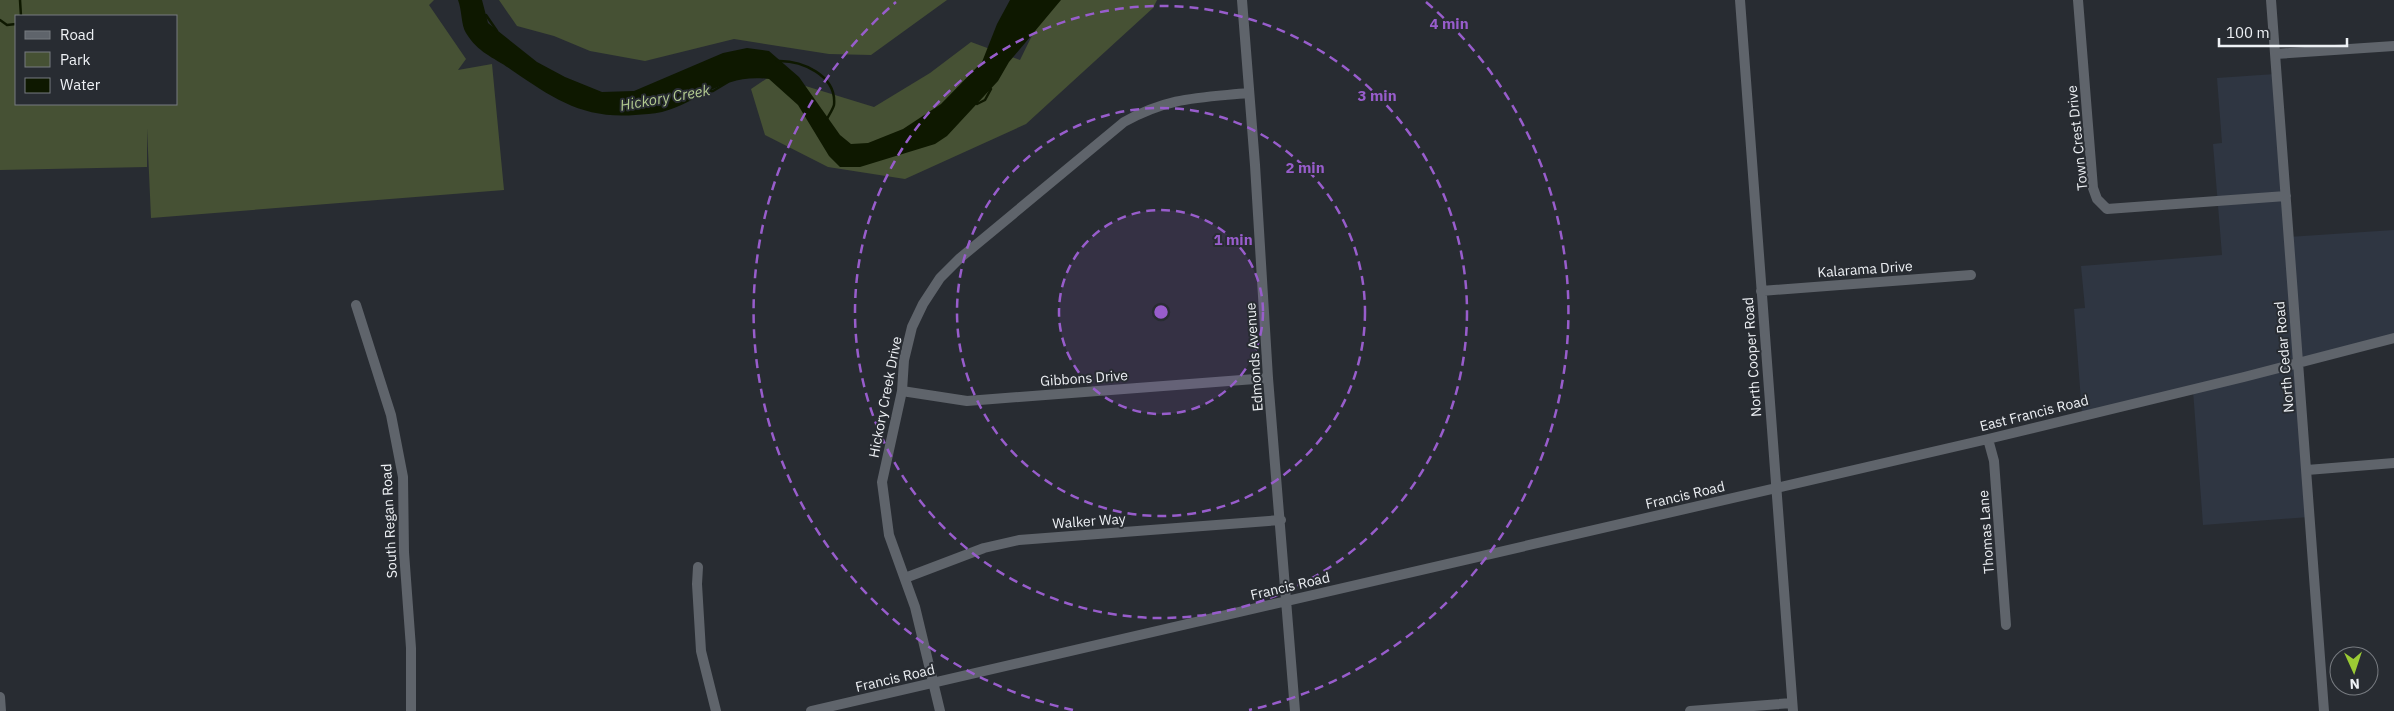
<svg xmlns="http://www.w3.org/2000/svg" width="2394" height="711" font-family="'IBM Plex Sans',sans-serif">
	<rect width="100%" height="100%" fill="#282c32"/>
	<path fill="#2f3642" d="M2275 74 2288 237 2394 230V336L2082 414 2074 309 2085 308 2081 266 2222 255 2213 144 2222 143 2217 78Z
		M2296 364 2309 517 2203 525 2193 390Z"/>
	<path fill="#465134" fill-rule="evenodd" d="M0 0H434L429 5 466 59 458 70 492 64 504 190 151 218 147 128V167L0 170ZM176 16V104H16V16Z
		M499 0H947L871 55 829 54 734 39 645 61 590 51 554 36 517 26Z
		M1059 0H1157L1153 8 1026 124 905 179 828 167 765 135 751 89 778 71 799 84 874 107 930 73 971 42 1020 60 1043 13Z"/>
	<path fill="#0e1800" d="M458 0H482L488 23 537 62 565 77 602 92 634 91 723 53 747 48 769 51 799 77 840 135 851 144 868 143 903 129 941 104 982 62 997 24 1010 0H1061L1009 62 998 81 947 136 935 144 860 167H840L829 156 798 105 769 79C722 73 702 101 662 112 653 114 644 114 635 115 583 119 554 99 513 71 494 57 479 54 466 33 461 25 462 10 458 0Z"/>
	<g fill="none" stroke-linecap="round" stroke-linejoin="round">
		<path stroke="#0e1800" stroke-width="2.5" d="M20 0 21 16
			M486 15 497 31
			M0 20 7 25 16 24
			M777 61C801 60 837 75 834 105 833 109 829 115 827 119
			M706 92 713 91 728 82
			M977 104 985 100 991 89"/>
		<path stroke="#5f646b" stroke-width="10" d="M1242 0 1255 165 1268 378 1295 711
			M1740 0 1793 711
			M2078 0 2093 188 2097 199 2107 209 2286 196
			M2271 0 2324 711
			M2275 54 2394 46
			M1761 291 1971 275
			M356 305 391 415 403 477 404 552 411 648V711
			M902 391 967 401 1268 378
			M1988 439 1994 461 2006 625
			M2307 470 2394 463
			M698 567 697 584 701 651 716 711
			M905 578 984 548 1019 540 1281 520
			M0 697 1 711
			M811 711 1988 439 2244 377 2394 338
			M940 711 915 607 889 535 882 482 902 391 904 360 912 327 923 304 940 278 960 258 1124 122C1169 97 1198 98 1248 93
			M1690 711 1792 703"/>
	</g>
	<circle cx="1161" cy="312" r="102" fill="#985dcc" fill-opacity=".12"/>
	<g fill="none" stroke="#985dcc" stroke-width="2.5" stroke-dasharray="9 6">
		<circle cx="1161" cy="312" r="102"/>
		<circle cx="1161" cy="312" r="204"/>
		<circle cx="1161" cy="312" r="306"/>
		<path d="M1073 710A408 408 0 0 1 896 2M1426 2A408 408 0 0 1 1249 710"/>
	</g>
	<g text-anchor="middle" stroke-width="4" stroke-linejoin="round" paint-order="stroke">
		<g font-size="14" fill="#eef1f5" stroke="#282c32">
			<text transform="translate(2077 138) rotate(-96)" y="5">Town Crest Drive</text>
			<text transform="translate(1865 269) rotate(-4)" y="5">Kalarama Drive</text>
			<text transform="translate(1254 357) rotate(-94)" y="5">Edmonds Avenue</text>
			<text transform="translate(1752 357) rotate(-94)" y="5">North Cooper Road</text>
			<text transform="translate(2284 357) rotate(-95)" y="5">North Cedar Road</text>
			<text transform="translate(1084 378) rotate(-4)" y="5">Gibbons Drive</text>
			<text transform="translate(885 397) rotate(-79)" y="5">Hickory Creek Drive</text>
			<text transform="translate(2034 413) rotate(-14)" y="5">East Francis Road</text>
			<text transform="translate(1685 495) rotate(-13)" y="5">Francis Road</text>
			<text transform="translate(389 521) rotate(-93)" y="5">South Regan Road</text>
			<text transform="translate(1089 521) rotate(-4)" y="5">Walker Way</text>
			<text transform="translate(1986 532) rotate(-94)" y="5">Thomas Lane</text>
			<text transform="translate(1290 586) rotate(-13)" y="5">Francis Road</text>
			<text transform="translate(895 678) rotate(-13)" y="5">Francis Road</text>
		</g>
		<g font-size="15" font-style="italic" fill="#b3cb91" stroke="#282c32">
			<text transform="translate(665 98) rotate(-10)" y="5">Hickory Creek</text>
		</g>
	</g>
	<circle cx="1161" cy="312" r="8" fill="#985dcc" stroke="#282c32" stroke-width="2.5"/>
	<g font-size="15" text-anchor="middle" font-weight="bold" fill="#985dcc" stroke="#282c32" stroke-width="4" stroke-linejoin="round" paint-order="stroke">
		<text x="1449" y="29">4 min</text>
		<text x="1377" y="101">3 min</text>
		<text x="1305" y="173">2 min</text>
		<text x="1233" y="245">1 min</text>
	</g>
	<rect x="15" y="15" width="162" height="90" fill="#282c32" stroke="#777b80"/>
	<rect x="25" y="31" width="25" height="8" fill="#5f646b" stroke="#777b80"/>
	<text x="60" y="40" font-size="15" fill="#eef1f5">Road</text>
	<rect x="25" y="52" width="25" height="15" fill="#465134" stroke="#777b80"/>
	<text x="60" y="65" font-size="15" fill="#eef1f5">Park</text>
	<rect x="25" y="78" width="25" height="15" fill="#0e1800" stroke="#777b80"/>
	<text x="60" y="90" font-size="15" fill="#eef1f5">Water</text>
	<g transform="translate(2354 671) rotate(177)"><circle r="24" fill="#282c32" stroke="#777b80"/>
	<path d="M0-4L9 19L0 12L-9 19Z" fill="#9bcb34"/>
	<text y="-8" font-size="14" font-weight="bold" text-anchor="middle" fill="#eef1f5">N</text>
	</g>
	<path d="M2219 38v8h128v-8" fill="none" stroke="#eef1f5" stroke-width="2.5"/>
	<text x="2226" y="38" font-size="15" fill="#eef1f5" stroke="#282c32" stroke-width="4" paint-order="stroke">100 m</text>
</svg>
